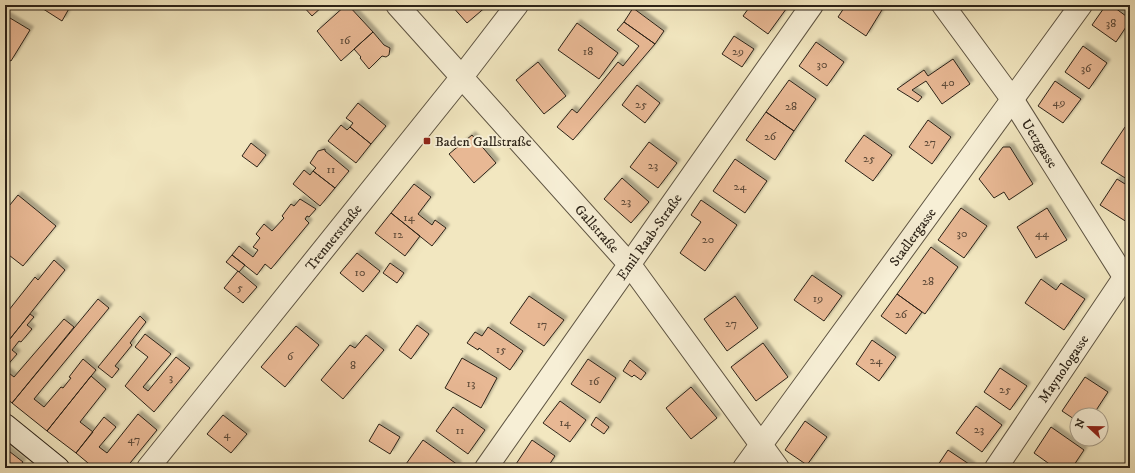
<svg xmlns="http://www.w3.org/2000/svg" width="1135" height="473" font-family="'IM FELL DW Pica',serif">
	<defs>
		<filter id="shadow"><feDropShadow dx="3.5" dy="-3.5" stdDeviation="1" flood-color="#0004"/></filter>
	</defs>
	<rect width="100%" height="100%" fill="#f2e7c0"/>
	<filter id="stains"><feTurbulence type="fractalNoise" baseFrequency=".005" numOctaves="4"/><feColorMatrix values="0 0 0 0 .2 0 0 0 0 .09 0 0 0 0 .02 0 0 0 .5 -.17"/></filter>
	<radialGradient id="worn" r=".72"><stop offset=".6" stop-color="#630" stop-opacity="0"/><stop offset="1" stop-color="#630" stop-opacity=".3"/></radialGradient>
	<path fill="#e8b894" stroke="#2c2318" filter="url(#shadow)" d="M37 5H71L62 21Z
		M302 5H324L312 16Z
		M346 5H348L373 32 341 61 317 31Z
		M451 5H488L467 23Z
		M751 5H789L768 34 743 16Z
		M846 5H885L866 36 838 17Z
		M1106 5H1111L1130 19V21L1116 42 1092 25Z
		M633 8 664 31 655 44 624 22Z
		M5 15 30 30 11 61 5 58Z
		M624 22 655 44 573 140 557 127 572 109 577 113 618 62 623 66 639 46 617 30Z
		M577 23 618 53 599 79 558 50Z
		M373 32 384 45 390 48 389 55 386 57 382 56 369 69 360 58 361 57 354 49Z
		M734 36 754 49 742 67 722 54Z
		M816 42 844 62 827 86 799 66Z
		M1083 46 1107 63 1089 89 1065 72Z
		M953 59 970 84 942 104 926 81 912 90 922 97 918 102 897 89 924 70 928 76Z
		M538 62 566 96 544 114 516 80Z
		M789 80 816 99 794 131 766 112Z
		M1055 81 1081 99 1063 123 1038 106Z
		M637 85 660 103 645 123 622 105Z
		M358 103 386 126 371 144 350 127 353 123 346 118Z
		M766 112 794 131 775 160 746 140Z
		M928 120 951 137 932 164 909 147Z
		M341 125 347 130 350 127 371 144 356 163 328 141Z
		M1125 127 1130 130V181L1101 163Z
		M472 135 496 163 474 183 449 154Z
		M864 135 892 155 873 181 845 161Z
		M649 142 677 163 658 188 630 167Z
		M251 143 266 155 257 167 242 156Z
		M1003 147H1010L1033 184 1009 200 1004 192 994 198 979 179Z
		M325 149V151L349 171 335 188 313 171 316 168 310 163 318 151Z
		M735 159 767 181 745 213 713 191Z
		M304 170 310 175 313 171 335 188 320 206 293 184Z
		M622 178 649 202 631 223 604 199Z
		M1117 179 1130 187V224L1100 205Z
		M414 184 431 197 418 214 432 225 435 220 446 228 432 246 391 213Z
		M18 195 56 226 23 266 5 252V211Z
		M300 199 316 209 309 217 307 216 305 219 309 223 271 269 265 264 257 275 232 255 239 246 253 257 258 250 253 247 260 238 256 234 264 224 272 231 284 218 282 216 291 204 294 206Z
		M701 200 737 225 705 271 680 253 701 222 691 215Z
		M961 208 987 226 964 258 938 240Z
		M1047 208 1067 240 1036 258 1017 227Z
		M391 213 420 236 405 256 375 233Z
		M931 247 958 267 925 314 897 294Z
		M357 253 380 271 363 292 340 273Z
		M232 255 245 265 239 272 226 262Z
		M54 260 65 270 5 345V315L35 277 38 280Z
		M390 263 404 273 397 283 383 273Z
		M238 271 257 287 243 303 224 288Z
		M812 275 842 296 824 321 794 300Z
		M1041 279 1056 290 1061 283 1085 299 1064 330 1025 303Z
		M897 294 922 312 906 334 881 316Z
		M529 296 564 320 544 346 510 323Z
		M735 296 758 328 727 351 704 319Z
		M98 299 109 308 34 399 44 407 61 387 63 388 71 378 69 377 83 359 96 370 47 431 12 403Z
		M30 314 34 317 27 325 32 329 21 342 19 341 12 350 17 354 5 368V345Z
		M140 316 146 322 130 343 132 345 115 366 119 369 112 378 98 367Z
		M64 319 74 327 12 403 5 397V370L14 377Z
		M417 325 429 334 411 359 399 350Z
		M296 326 319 345 285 387 261 367Z
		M488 327 523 351 510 370 479 348 478 350 467 343 475 332 482 336Z
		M145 334 171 354 143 387 148 391 176 357 190 368 154 412 125 386 148 357 135 347Z
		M366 335 384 350 343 399 321 380 350 345 355 348Z
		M872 340 896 357 879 381 856 364Z
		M763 343 788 377 756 401 731 367Z
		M462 358 497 378 481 408 445 388Z
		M588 359 616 378 600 403 571 384Z
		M630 360 646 373 641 380 634 375 632 377 623 371Z
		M1000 368 1027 386 1010 410 984 392Z
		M91 376 106 389 80 422 93 432 76 453 47 431Z
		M1085 377 1108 392 1093 415H1077V421L1062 411Z
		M691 387 717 418 691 439 666 408Z
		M560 401 586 420 570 442 543 423Z
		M976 406 1002 425 982 452 956 433Z
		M453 407 485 430 468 454 436 431Z
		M138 414 157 430 126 468H94L76 453 104 417 116 427 99 447 107 453Z
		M223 415 247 434 231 453 207 434Z
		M596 417 609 427 604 434 591 425Z
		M805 421 827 437 807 465 785 450Z
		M379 424 400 437 390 454 369 441Z
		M1051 427 1084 450 1072 468H1055L1034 453Z
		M423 440 458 465 456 468H411L406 464Z
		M532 440 555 456 547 468H523L516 464Z
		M5 448 23 462 18 468H5Z
		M948 450 972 466 971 468H936Z"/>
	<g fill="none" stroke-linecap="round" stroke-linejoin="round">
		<g stroke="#5e5442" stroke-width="24">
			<g id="street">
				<path id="s1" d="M397 5 630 265 778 468"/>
				<path id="s2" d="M943 5 1012 99 1130 286"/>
				<path id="s3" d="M148 468 461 78 517 5"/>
				<path id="s4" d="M486 468 812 5"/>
				<path id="s5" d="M744 468 1081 5"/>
				<path id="s6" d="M996 468 1130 269"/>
			</g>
		</g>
		<g stroke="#2c2318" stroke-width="24">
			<path id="secondary" d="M5 425 58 468"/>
		</g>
		<use href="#street" stroke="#f7efd6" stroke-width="22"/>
		<use href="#secondary" stroke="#f7efd6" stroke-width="22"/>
	</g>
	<rect fill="#8f2418" stroke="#f7efd6" stroke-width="1.5" x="423" y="137" width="8" height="8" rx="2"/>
	<g text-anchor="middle" stroke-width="4" stroke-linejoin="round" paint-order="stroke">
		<g font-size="12" fill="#5b4837">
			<text x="1111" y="27">38</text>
			<text x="345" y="44">16</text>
			<text x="588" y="55">18</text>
			<text x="738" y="55">29</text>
			<text x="822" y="68">30</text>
			<text x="1086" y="72">36</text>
			<text x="948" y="86">40</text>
			<text x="1059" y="106">49</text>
			<text x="641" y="108">25</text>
			<text x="791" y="110">28</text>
			<text x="770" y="140">26</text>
			<text x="930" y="146">27</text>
			<text x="869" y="162">25</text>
			<text x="653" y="169">23</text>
			<text x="331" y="173">11</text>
			<text x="740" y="190">24</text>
			<text x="626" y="205">23</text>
			<text x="409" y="221">14</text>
			<text x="962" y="237">30</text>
			<text x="1042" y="237">44</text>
			<text x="398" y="238">12</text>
			<text x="708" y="243">20</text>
			<text x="360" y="276">10</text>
			<text x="928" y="285">28</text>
			<text x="240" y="291">5</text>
			<text x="818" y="302">19</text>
			<text x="901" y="318">26</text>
			<text x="731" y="327">27</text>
			<text x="542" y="328">17</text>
			<text x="501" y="353">15</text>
			<text x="290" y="360">6</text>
			<text x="876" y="364">24</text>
			<text x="353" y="369">8</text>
			<text x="171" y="381">3</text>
			<text x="594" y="385">16</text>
			<text x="471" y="387">13</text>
			<text x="1005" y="393">25</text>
			<text x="565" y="426">14</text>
			<text x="979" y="433">23</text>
			<text x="460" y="434">11</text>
			<text x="227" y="438">4</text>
			<text x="134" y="443">47</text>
		</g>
		<g font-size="14" fill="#2c2318" stroke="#f7efd6" text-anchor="start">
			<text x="435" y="146">Baden Gallstraße</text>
		</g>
		<g font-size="14" fill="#2c2318" stroke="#f7efd6">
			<text dy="5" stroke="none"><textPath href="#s2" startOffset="169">Uetzgasse</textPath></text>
			<text dy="5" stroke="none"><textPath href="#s1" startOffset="300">Gallstraße</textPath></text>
			<text dy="5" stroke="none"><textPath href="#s5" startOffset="286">Stadlergasse</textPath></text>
			<text dy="5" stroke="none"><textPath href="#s3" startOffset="296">Trennerstraße</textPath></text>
			<text dy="5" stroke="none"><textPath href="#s4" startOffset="283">Emil Raab-Straße</textPath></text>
			<text dy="5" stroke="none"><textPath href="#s6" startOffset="120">Maynologasse</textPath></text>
		</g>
	</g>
	<rect width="1135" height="473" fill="none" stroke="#f2e7c0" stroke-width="20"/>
	<rect x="6" y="6" width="1123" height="461" fill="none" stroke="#2c2318" stroke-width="2"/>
	<rect x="10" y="10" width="1115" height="453" fill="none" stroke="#2c2318"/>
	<g transform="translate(1089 427) rotate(292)"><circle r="19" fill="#f7efd6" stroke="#a69d8a"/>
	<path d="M0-3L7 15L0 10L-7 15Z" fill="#8f2418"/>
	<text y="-6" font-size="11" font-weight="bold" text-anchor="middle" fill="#2c2318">N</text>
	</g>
	<rect width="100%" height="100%" filter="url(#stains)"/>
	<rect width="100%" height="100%" fill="url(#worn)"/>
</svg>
